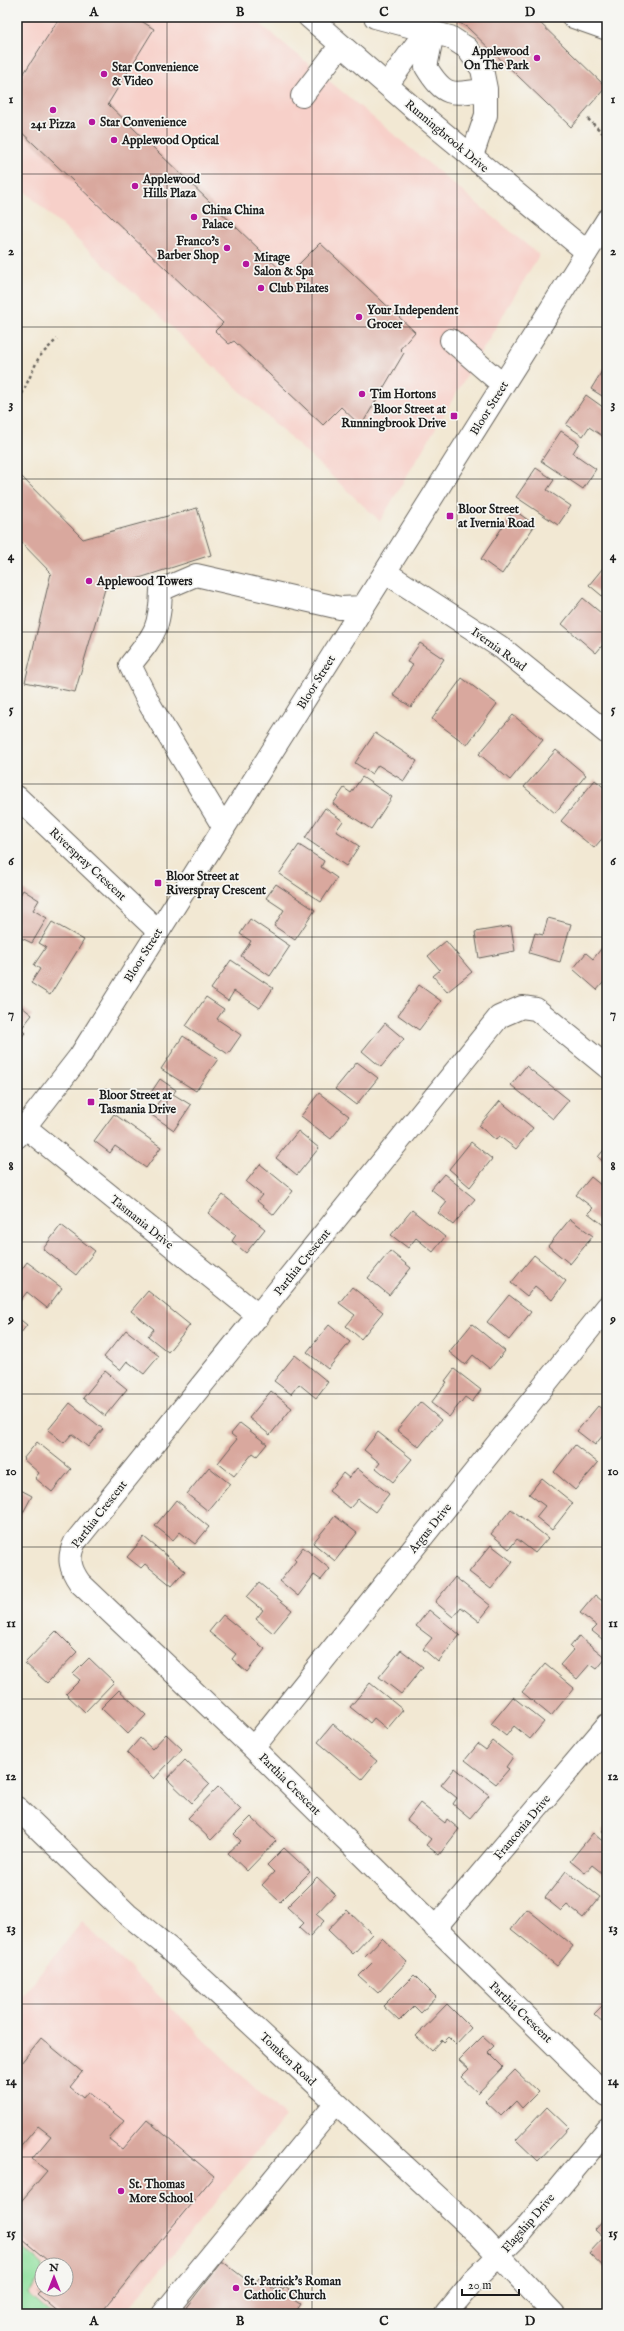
<svg xmlns="http://www.w3.org/2000/svg" width="624" height="2331" font-family="'IM FELL English',serif">
	<rect width="100%" height="100%" fill="#f6f6f2"/>
	<filter id="ink" filterUnits="userSpaceOnUse"><feTurbulence type="fractalNoise" baseFrequency=".025" numOctaves="2"/><feDisplacementMap in="SourceGraphic" scale="8" xChannelSelector="R" yChannelSelector="G"/><feConvolveMatrix kernelMatrix="1 2 1 2 8 2 1 2 1" color-interpolation-filters="sRGB"/></filter>
	<filter id="wash" filterUnits="userSpaceOnUse"><feTurbulence type="fractalNoise" baseFrequency=".012" numOctaves="4" result="noise"/><feDisplacementMap in="SourceGraphic" scale="16" xChannelSelector="R" yChannelSelector="G"/><feGaussianBlur stdDeviation="0.9" result="paint"/><feColorMatrix in="noise" values="0 0 0 0 0 0 0 0 0 0 0 0 0 0 0 0 0 1.4 0 .05"/><feComposite in="paint" operator="in"/></filter>
	<g filter="url(#wash)">
		<rect width="100%" height="100%" fill="#f2e8d3"/>
		<path fill="#f7d0c9" fill-rule="evenodd" d="M17 17H252L539 255 380 521 17 184Z
			M82 1922 285 2117 124 2314H17V2002ZM42 2265H66V2289H42Z"/>
		<path fill="#90e09f" stroke="#567e5e" d="M17 2242 42 2265V2276L28 2294 51 2314H17Z"/>
		<g id="blocks">
			<path fill="#d9a89e" d="M60 17H135L154 29 108 104 287 276 320 243 415 332 400 349 404 353 361 426 341 407 323 425 234 341 229 344 215 331 223 323 17 128V84Z
				M450 17H534L606 87 571 127 468 28Z
				M607 363V399L591 389Z
				M586 395 607 410V439L589 427 583 436 566 425Z
				M561 431 579 443 573 453 596 469 583 489 541 461Z
				M536 468 554 480 547 490 571 506 558 525 516 497Z
				M17 472 83 539 197 508 211 555 105 589 75 692 25 682 51 573 17 538Z
				M514 510 535 525 502 574 481 559Z
				M607 563V600L589 585Z
				M583 598 607 618V640L596 653 562 624Z
				M420 643 444 659 411 707 393 695 413 665 407 662Z
				M462 678 497 704 467 745 432 719Z
				M513 715 543 740 510 780 479 754Z
				M375 733 417 761 404 781 378 765 372 774 355 763Z
				M556 750 586 775 555 813 524 787Z
				M362 777 392 797 371 829 333 804 344 788 351 793Z
				M595 780 607 790V833L594 848 561 821Z
				M325 808 343 821 336 831 359 846 346 866 305 838Z
				M299 845 324 861 321 867 337 878 321 902 279 874Z
				M276 884 315 910 295 940 274 926 284 910 266 898Z
				M23 890 39 900 33 910 47 918 32 943 17 936V900Z
				M548 918 571 924 560 962 529 953 535 933 543 935Z
				M250 919 290 946 270 976 241 956 251 941 240 934Z
				M52 922 84 940 50 995 31 983 40 969 34 965 46 947 39 943Z
				M511 926 515 951 479 958 475 932Z
				M446 941 472 972 447 992 433 976 440 970 428 956Z
				M605 944 607 946V978L597 990 573 969 586 953 593 959Z
				M231 960 273 988 260 1008 234 991 228 1001 211 989Z
				M419 985 441 1001 419 1030 398 1015Z
				M206 997 224 1009 217 1019 241 1035 228 1054 186 1026Z
				M17 1003 32 1015 21 1029 25 1033 17 1042Z
				M385 1023 404 1039 381 1067 362 1051Z
				M183 1036 218 1059 196 1091 161 1069Z
				M357 1062 378 1078 356 1105 335 1089Z
				M526 1066 569 1100 553 1119 511 1085Z
				M160 1079 176 1090 173 1094 191 1105 174 1130 150 1114 160 1100 150 1094Z
				M319 1093 349 1116 331 1139 301 1116Z
				M500 1101 533 1128 516 1149 499 1136 496 1140 479 1126Z
				M114 1114 161 1147 146 1168 115 1146 110 1153 94 1141Z
				M298 1131 319 1148 297 1175 276 1158Z
				M471 1142 492 1159 470 1187 449 1169Z
				M607 1146V1165L598 1157Z
				M260 1164 293 1191 274 1215 257 1201 262 1195 246 1182Z
				M444 1174 475 1199 453 1225 438 1213 447 1202 431 1189Z
				M591 1177 607 1190 606 1227 588 1213 593 1208 576 1195Z
				M223 1195 265 1229 246 1253 232 1241 236 1235 208 1213Z
				M412 1210 445 1237 433 1252 416 1238 408 1248 391 1235Z
				M570 1219 593 1236 570 1264 548 1246Z
				M61 1225 95 1251 76 1275 43 1249Z
				M390 1251 411 1268 389 1295 368 1278Z
				M534 1255 566 1281 552 1300 535 1286 527 1296 511 1283Z
				M27 1262 62 1288 47 1308 27 1292 19 1302 17 1301V1276Z
				M352 1287 383 1312 361 1339 346 1326 355 1315 339 1303Z
				M148 1291 190 1325 168 1352 148 1336 154 1329 131 1311Z
				M509 1295 531 1312 509 1340 487 1322Z
				M17 1317 27 1325 17 1338Z
				M472 1324 505 1351 490 1369 473 1355 465 1365 449 1352Z
				M329 1325 350 1342 328 1369 307 1352Z
				M126 1330 159 1356 144 1374 127 1361 120 1370 104 1357Z
				M295 1355 328 1382 316 1398 299 1384 291 1394 274 1381Z
				M454 1369 481 1390 472 1402 465 1397 449 1417 431 1403 447 1382 445 1381Z
				M105 1371 127 1389 105 1416 83 1398Z
				M271 1391 292 1408 270 1435 249 1418Z
				M420 1402 441 1420 419 1447 397 1430Z
				M70 1403 103 1429 88 1447 72 1434 64 1443 48 1430Z
				M598 1406 607 1413V1438L603 1435 595 1445 577 1431Z
				M240 1423 267 1444 257 1456 253 1453 234 1476 218 1463 237 1439 231 1434Z
				M378 1432 412 1459 393 1482 376 1468 380 1463 364 1450Z
				M37 1442 71 1469 52 1492 35 1478 39 1473 23 1459Z
				M575 1445 598 1463 575 1490 554 1472Z
				M209 1467 230 1484 208 1511 187 1494Z
				M357 1468 389 1494 375 1512 358 1499 350 1508 329 1491 343 1473 349 1478Z
				M542 1478 573 1503 552 1530 536 1517 545 1506 529 1494Z
				M17 1488 32 1496 18 1522H17Z
				M176 1500 209 1527 195 1544 180 1532 173 1540 155 1526Z
				M511 1509 548 1538 535 1553 517 1539 509 1549 491 1534Z
				M335 1516 357 1533 335 1561 313 1543Z
				M144 1537 185 1571 172 1586 145 1564 141 1568 127 1557Z
				M491 1545 513 1562 491 1589 469 1572Z
				M303 1547 330 1569 321 1580 314 1575 298 1596 280 1581 296 1561 294 1559Z
				M455 1577 491 1606 479 1621 461 1607 453 1617 435 1602Z
				M259 1583 292 1610 273 1633 256 1619 263 1610 247 1597Z
				M595 1595 607 1605V1643L592 1631 597 1626 580 1613Z
				M429 1610 460 1635 438 1662 423 1649 432 1638 416 1626Z
				M223 1615 265 1649 247 1672 232 1659 236 1654 209 1632Z
				M56 1631 77 1652 47 1683 25 1663Z
				M579 1636 606 1658 597 1669 590 1664 577 1679 560 1665 573 1650 570 1647Z
				M401 1650 423 1667 401 1694 379 1677Z
				M89 1658 114 1682 85 1712 66 1694 80 1680 73 1674Z
				M545 1664 574 1688 551 1716 522 1692Z
				M370 1683 403 1710 387 1729 374 1718 370 1723 350 1707Z
				M119 1690 146 1715 128 1734 101 1708Z
				M513 1697 544 1722 530 1739 514 1726 506 1736 491 1724Z
				M333 1724 377 1761 362 1779 318 1742Z
				M166 1734 182 1749 154 1779 127 1753 140 1738 152 1749Z
				M493 1741 513 1757 506 1767 509 1769 496 1784 465 1760 478 1744 486 1750Z
				M185 1760 210 1784 192 1803 167 1779Z
				M455 1768 489 1795 470 1818 453 1804 457 1798 441 1785Z
				M218 1787 241 1809 211 1840 188 1818Z
				M420 1803 445 1823 447 1819 459 1829 439 1855 426 1845 431 1839 407 1820Z
				M251 1817 276 1841 247 1871 228 1853 241 1841 234 1834Z
				M607 1825V1835L602 1831Z
				M593 1833 607 1845V1877L592 1865 585 1873 570 1861Z
				M284 1848 310 1872 280 1902 262 1885 274 1872 267 1865Z
				M566 1871 600 1897 583 1918 567 1905 561 1911 545 1898Z
				M317 1877 335 1894 316 1914 324 1921 309 1937 299 1928 304 1923 287 1907Z
				M527 1909 573 1946 557 1966 511 1929Z
				M347 1910 372 1934 353 1954 328 1930Z
				M382 1938 407 1962 378 1993 359 1976 372 1963 365 1956Z
				M414 1975 436 1997 421 2013 414 2006 399 2021 383 2006Z
				M607 2001V2026L594 2014Z
				M447 2004 471 2028 456 2044 449 2037 444 2042 442 2040 432 2051 416 2036Z
				M483 2036 494 2046 488 2052 503 2067 478 2093 461 2077 469 2069 459 2060Z
				M41 2038 82 2072 70 2087 83 2098 88 2092 124 2121 109 2139 122 2149 147 2120 214 2176 100 2314H61L37 2294 42 2289H66V2265H53L17 2235V2206L47 2171 32 2159 51 2136 38 2126 17 2151V2068Z
				M515 2070 538 2092 522 2108 516 2101 501 2116 485 2101Z
				M547 2107 569 2128 538 2161 516 2140Z
				M605 2218 607 2220V2270L589 2253 604 2237 595 2229Z
				M222 2261 253 2285 259 2278 274 2290 277 2286 283 2290 285 2287 297 2296 294 2300 300 2304 296 2310 301 2314H181Z"/>
		</g>
	</g>
	<g filter="url(#ink)">
		<use href="#blocks" fill-opacity="0" stroke="#67635c" stroke-width="1"/>
		<g fill="none" stroke-linecap="round" stroke-linejoin="round">
			<g stroke="#67635c" stroke-width="24">
				<path id="minor" d="M309 17 411 106 587 252
					M375 17 450 37 467 48 482 69 486 89V115L472 156
					M573 17 607 29
					M433 33 426 67C445 98 452 95 486 89
					M387 85 426 31
					M302 96 341 45
					M451 340 503 385
					M385 572 502 648 607 733
					M17 797 158 931
					M224 828 150 705 130 665C154 635 160 630 161 590L196 575 340 608 363 607
					M607 1067 536 1009 522 1007 499 1017 75 1542C67 1558 70 1569 80 1583L253 1748 607 2096
					M25 1127 259 1316
					M17 1137 80 1056 607 220
					M253 1748 607 1307
					M17 1808 127 1914 169 1948 479 2235 554 2314
					M435 1928 607 1725
					M163 2314 335 2104
					M446 2314 474 2280 523 2231 607 2130"/>
			</g>
			<path stroke="#67635c" stroke-width="2.5" stroke-dasharray="3 3" stroke-linecap="butt" d="M588 119 607 137
				M17 405 39 357 57 339"/>
			<use href="#minor" stroke="#fff" stroke-width="22"/>
		</g>
	</g>
	<path fill="none" stroke="#1c1c1c" stroke-width="1" stroke-opacity="0.55" d="M167 17V2314M312 17V2314M457 17V2314M17 174H607M17 327H607M17 479H607M17 632H607M17 784H607M17 937H607M17 1089H607M17 1242H607M17 1394H607M17 1547H607M17 1699H607M17 1852H607M17 2004H607M17 2157H607"/>
	<g fill="#b5179e" stroke="#f6f6f2" stroke-width="1.5">
		<circle cx="537" cy="58" r="4"/>
		<circle cx="104" cy="74" r="4"/>
		<circle cx="53" cy="110" r="4"/>
		<circle cx="92" cy="122" r="4"/>
		<circle cx="114" cy="140" r="4"/>
		<circle cx="135" cy="186" r="4"/>
		<circle cx="194" cy="217" r="4"/>
		<circle cx="227" cy="248" r="4"/>
		<circle cx="246" cy="264" r="4"/>
		<circle cx="261" cy="288" r="4"/>
		<circle cx="359" cy="317" r="4"/>
		<circle cx="362" cy="394" r="4"/>
		<rect x="450" y="412" width="8" height="8" rx="2"/>
		<rect x="446" y="512" width="8" height="8" rx="2"/>
		<circle cx="89" cy="581" r="4"/>
		<rect x="154" y="879" width="8" height="8" rx="2"/>
		<rect x="87" y="1098" width="8" height="8" rx="2"/>
		<circle cx="121" cy="2191" r="4"/>
		<circle cx="236" cy="2288" r="4"/>
	</g>
	<g text-anchor="middle" stroke-width="3.5" stroke-linejoin="round" paint-order="stroke">
		<g font-size="12" font-weight="bold" fill="#1c1c1c" stroke="#f6f6f2" text-anchor="start">
			<text x="529" y="55" text-anchor="end">Applewood<tspan x="529" dy="14">On The Park</tspan></text>
			<text x="112" y="71">Star Convenience<tspan x="112" dy="14">&amp; Video</tspan></text>
			<text x="100" y="126">Star Convenience</text>
			<text x="53" y="128" text-anchor="middle">241 Pizza</text>
			<text x="122" y="144">Applewood Optical</text>
			<text x="143" y="183">Applewood<tspan x="143" dy="14">Hills Plaza</tspan></text>
			<text x="202" y="214">China China<tspan x="202" dy="14">Palace</tspan></text>
			<text x="219" y="245" text-anchor="end">Franco’s<tspan x="219" dy="14">Barber Shop</tspan></text>
			<text x="254" y="261">Mirage<tspan x="254" dy="14">Salon &amp; Spa</tspan></text>
			<text x="269" y="292">Club Pilates</text>
			<text x="367" y="314">Your Independent<tspan x="367" dy="14">Grocer</tspan></text>
			<text x="370" y="398">Tim Hortons</text>
			<text x="446" y="413" text-anchor="end">Bloor Street at<tspan x="446" dy="14">Runningbrook Drive</tspan></text>
			<text x="458" y="513">Bloor Street<tspan x="458" dy="14">at Ivernia Road</tspan></text>
			<text x="97" y="585">Applewood Towers</text>
			<text x="166" y="880">Bloor Street at<tspan x="166" dy="14">Riverspray Crescent</tspan></text>
			<text x="99" y="1099">Bloor Street at<tspan x="99" dy="14">Tasmania Drive</tspan></text>
			<text x="129" y="2188">St. Thomas<tspan x="129" dy="14">More School</tspan></text>
			<text x="244" y="2285">St. Patrick's Roman<tspan x="244" dy="14">Catholic Church</tspan></text>
		</g>
		<g font-size="12" fill="#1c1c1c" stroke="#f6f6f2">
			<text transform="translate(447 136) rotate(40)" y="4">Runningbrook Drive</text>
			<text transform="translate(489 408) rotate(-58)" y="4">Bloor Street</text>
			<text transform="translate(499 649) rotate(36)" y="4">Ivernia Road</text>
			<text transform="translate(316 682) rotate(-58)" y="4">Bloor Street</text>
			<text transform="translate(88 864) rotate(43)" y="4">Riverspray Crescent</text>
			<text transform="translate(143 955) rotate(-58)" y="4">Bloor Street</text>
			<text transform="translate(142 1222) rotate(39)" y="4">Tasmania Drive</text>
			<text transform="translate(302 1262) rotate(-51)" y="4">Parthia Crescent</text>
			<text transform="translate(99 1514) rotate(-52)" y="4">Parthia Crescent</text>
			<text transform="translate(430 1528) rotate(-51)" y="4">Argus Drive</text>
			<text transform="translate(290 1784) rotate(45)" y="4">Parthia Crescent</text>
			<text transform="translate(522 1827) rotate(-50)" y="4">Franconia Drive</text>
			<text transform="translate(521 2012) rotate(44)" y="4">Parthia Crescent</text>
			<text transform="translate(288 2059) rotate(43)" y="4">Tomken Road</text>
			<text transform="translate(528 2223) rotate(-49)" y="4">Flagship Drive</text>
		</g>
	</g>
	<rect width="624" height="2331" fill="none" stroke="#f6f6f2" stroke-width="44"/>
	<g transform="translate(54 2277)"><circle r="19" fill="#f6f6f2" stroke="#9f9f9c"/>
	<path d="M0-3L7 15L0 10L-7 15Z" fill="#b5179e"/>
	<text y="-6" font-size="11" font-weight="bold" text-anchor="middle" fill="#1c1c1c">N</text>
	</g>
	<path d="M462 2289v6h57v-6" fill="none" stroke="#1c1c1c" stroke-width="2"/>
	<text x="468" y="2289" font-size="12" fill="#1c1c1c" stroke="#f6f6f2" stroke-width="3" paint-order="stroke">20 m</text>
	<rect x="22" y="22" width="580" height="2287" fill="none" stroke="#1c1c1c" stroke-width="1.5"/>
	<g font-size="13" text-anchor="middle" font-weight="bold" fill="#1c1c1c">
		<text x="94" y="16">A</text>
		<text x="240" y="16">B</text>
		<text x="384" y="16">C</text>
		<text x="530" y="16">D</text>
		<text x="11" y="103">1</text>
		<text x="613" y="103">1</text>
		<text x="11" y="255">2</text>
		<text x="613" y="255">2</text>
		<text x="11" y="408">3</text>
		<text x="613" y="408">3</text>
		<text x="11" y="560">4</text>
		<text x="613" y="560">4</text>
		<text x="11" y="713">5</text>
		<text x="613" y="713">5</text>
		<text x="11" y="865">6</text>
		<text x="613" y="865">6</text>
		<text x="11" y="1018">7</text>
		<text x="613" y="1018">7</text>
		<text x="11" y="1170">8</text>
		<text x="613" y="1170">8</text>
		<text x="11" y="1323">9</text>
		<text x="613" y="1323">9</text>
		<text x="11" y="1475">10</text>
		<text x="613" y="1475">10</text>
		<text x="11" y="1627">11</text>
		<text x="613" y="1627">11</text>
		<text x="11" y="1780">12</text>
		<text x="613" y="1780">12</text>
		<text x="11" y="1932">13</text>
		<text x="613" y="1932">13</text>
		<text x="11" y="2085">14</text>
		<text x="613" y="2085">14</text>
		<text x="11" y="2237">15</text>
		<text x="613" y="2237">15</text>
		<text x="94" y="2325">A</text>
		<text x="240" y="2325">B</text>
		<text x="384" y="2325">C</text>
		<text x="530" y="2325">D</text>
	</g>
</svg>
